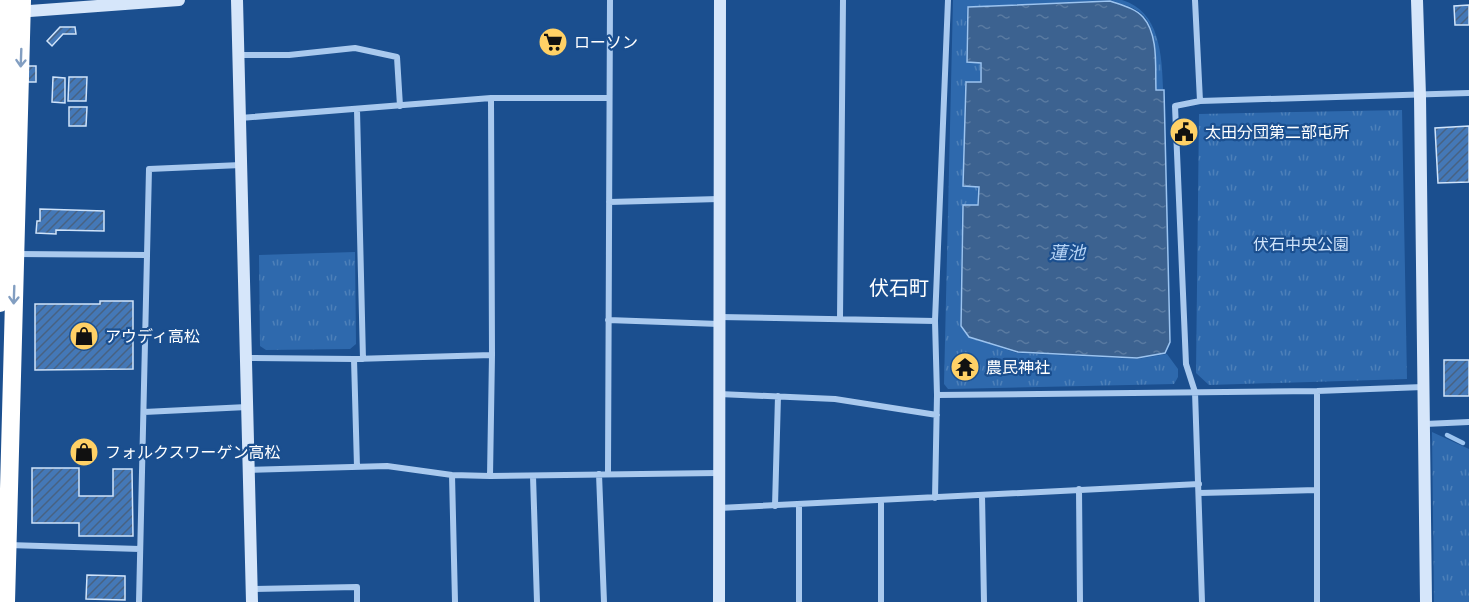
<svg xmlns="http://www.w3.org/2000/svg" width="1469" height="602" font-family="'Noto Sans','Noto Sans JP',sans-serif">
	<defs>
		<pattern id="park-tufts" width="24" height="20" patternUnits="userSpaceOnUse" patternTransform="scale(1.5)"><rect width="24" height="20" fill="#2e69ad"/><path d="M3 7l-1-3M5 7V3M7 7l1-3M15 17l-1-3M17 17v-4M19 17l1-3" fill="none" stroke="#4d80b9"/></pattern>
		<pattern id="water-ripples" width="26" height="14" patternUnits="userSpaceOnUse" patternTransform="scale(1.5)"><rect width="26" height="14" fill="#3c6290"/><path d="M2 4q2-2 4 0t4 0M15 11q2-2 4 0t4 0" fill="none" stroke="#597aa1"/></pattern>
		<pattern id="building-hatch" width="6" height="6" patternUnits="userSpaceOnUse" patternTransform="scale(1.5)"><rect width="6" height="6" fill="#4478b7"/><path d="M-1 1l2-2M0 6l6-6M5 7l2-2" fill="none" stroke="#486282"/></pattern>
	</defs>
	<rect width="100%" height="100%" fill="#1b4f8f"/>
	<path fill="url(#park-tufts)" d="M953 0H1122C1160 11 1162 56 1163 89H1156C1156 67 1159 36 1145 17 1137 7 1121 4 1110 0L967 7 966 62 980 63V82H965L963 186 978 187 977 205H962L960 326 968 337 1017 353 1137 359 1167 354 1178 369V377L1174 384 948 389 944 384Z
		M1402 110 1407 379 1209 385 1196 373 1199 114Z
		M355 252 356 344 350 349 266 350 260 346 259 255Z
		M1432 432 1469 449V602H1434Z"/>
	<path fill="url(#water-ripples)" stroke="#9cc4f0" stroke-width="1.5" d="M1110 1C1121 5 1135 8 1143 17 1159 35 1155 68 1156 90H1164L1170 342 1165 353 1137 358 1018 352 969 337 961 326 963 205H978L979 187 963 186 966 82H981V63L967 62 968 7Z"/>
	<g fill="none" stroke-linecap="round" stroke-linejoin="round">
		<path stroke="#9cc4f0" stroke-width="4.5" d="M1447 435 1463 443"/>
	</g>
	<path fill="url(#building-hatch)" stroke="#cfe3fa" stroke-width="1.5" d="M1469 5V25H1455L1454 6Z
		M60 27H75L76 34H63L52 46 47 41Z
		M28 66H36V82H28Z
		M53 77 65 78V103L52 102Z
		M69 77H87L86 101H68Z
		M69 107H87L86 126H69Z
		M1469 126V182L1438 183 1435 128Z
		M40 209 104 211V231L56 230V234L36 233 37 221H40Z
		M100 301H133V369L35 370V304H100Z
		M1444 360H1469V396H1444Z
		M32 468H79V496H113V469H132L133 536H79V523H32Z
		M87 575 125 576V600L86 599Z"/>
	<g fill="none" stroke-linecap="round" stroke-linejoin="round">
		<path stroke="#a9c9ee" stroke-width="6" d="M1195 0 1200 101 1175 106 1186 364 1195 392 1202 602
			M239 55H289L355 48 397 57 400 106
			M1200 101 1469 93
			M357 110 363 359
			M240 118 491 98H608
			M609 202 719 199
			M16 254 147 255
			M720 317 935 321
			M840 319 843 0
			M608 320 719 324
			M246 358 354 359 492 355
			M354 359 357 467
			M719 394 835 399 937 415
			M937 395 1317 391 1423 387
			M144 412 247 407
			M1425 424 1469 422
			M249 470 387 466 452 475 490 476 718 473
			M608 473 610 0
			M599 474 604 602
			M452 475 455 602
			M490 476 492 355 491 98
			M533 476 537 602
			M1079 489 1080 602
			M1199 493 1317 490
			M982 495 984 602
			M935 498 937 395 935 321 948 0
			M881 501V602
			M799 505V602
			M775 506 778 396
			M719 508 1199 484
			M8 545 140 549
			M252 589 357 587V602
			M139 602 149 169 241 165
			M1317 602V391"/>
		<path stroke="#d6e6fa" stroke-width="12" d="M237 0 252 602
			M1417 0 1420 96 1426 602
			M16 12 179 0
			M719 602 720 0"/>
		<path stroke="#fff" stroke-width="18" d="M6 602 22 0"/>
		<path stroke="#fff" stroke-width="18" d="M0 303 7 0"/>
	</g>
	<defs><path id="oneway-shaft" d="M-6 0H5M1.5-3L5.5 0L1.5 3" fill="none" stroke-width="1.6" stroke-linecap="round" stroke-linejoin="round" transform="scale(1.5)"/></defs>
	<g stroke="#829ec1">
		<use href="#oneway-shaft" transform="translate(21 58) rotate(92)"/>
		<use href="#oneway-shaft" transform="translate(14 295) rotate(92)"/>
	</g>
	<defs>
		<g id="supermarket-disc" transform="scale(1.5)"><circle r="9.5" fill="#ffd166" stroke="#1b4f8f"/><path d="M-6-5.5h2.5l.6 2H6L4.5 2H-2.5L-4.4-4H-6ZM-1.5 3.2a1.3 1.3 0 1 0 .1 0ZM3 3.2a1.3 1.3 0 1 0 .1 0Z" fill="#111"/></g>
		<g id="civic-disc" transform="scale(1.5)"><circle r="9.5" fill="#ffd166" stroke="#1b4f8f"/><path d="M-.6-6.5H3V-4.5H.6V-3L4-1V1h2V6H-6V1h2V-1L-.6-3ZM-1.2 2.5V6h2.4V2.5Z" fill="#111"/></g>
		<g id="shop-disc" transform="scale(1.5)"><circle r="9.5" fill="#ffd166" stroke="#1b4f8f"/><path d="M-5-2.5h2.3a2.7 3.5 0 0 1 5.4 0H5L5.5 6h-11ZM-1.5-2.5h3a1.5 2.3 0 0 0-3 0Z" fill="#111"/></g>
		<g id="temple-disc" transform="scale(1.5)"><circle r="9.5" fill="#ffd166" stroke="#1b4f8f"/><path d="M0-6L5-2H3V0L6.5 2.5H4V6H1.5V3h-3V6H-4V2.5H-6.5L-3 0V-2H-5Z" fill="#111"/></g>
	</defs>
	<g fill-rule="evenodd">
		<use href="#supermarket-disc" x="553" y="42"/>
		<use href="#civic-disc" x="1184" y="132"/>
		<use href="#shop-disc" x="84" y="336"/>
		<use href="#temple-disc" x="965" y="367"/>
		<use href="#shop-disc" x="84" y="452"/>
	</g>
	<g text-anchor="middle" stroke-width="4.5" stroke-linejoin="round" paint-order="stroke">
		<g font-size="16" fill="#fff" stroke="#1b4f8f" text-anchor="start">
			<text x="574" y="48">ローソン</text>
			<text x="1205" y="138">太田分団第二部屯所</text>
			<text x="105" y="342">アウディ高松</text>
			<text x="986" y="373">農民神社</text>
			<text x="105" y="458">フォルクスワーゲン高松</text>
		</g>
		<g font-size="16" fill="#cfe3fa" stroke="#1b4f8f">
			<text x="1301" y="250">伏石中央公園</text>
		</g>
		<g font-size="18" font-style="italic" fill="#b5d3f5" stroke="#1b4f8f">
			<text x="1067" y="259">蓮池</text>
		</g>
		<g font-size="20" fill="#fff" stroke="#1b4f8f">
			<text x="899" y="295">伏石町</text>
		</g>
	</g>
</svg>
